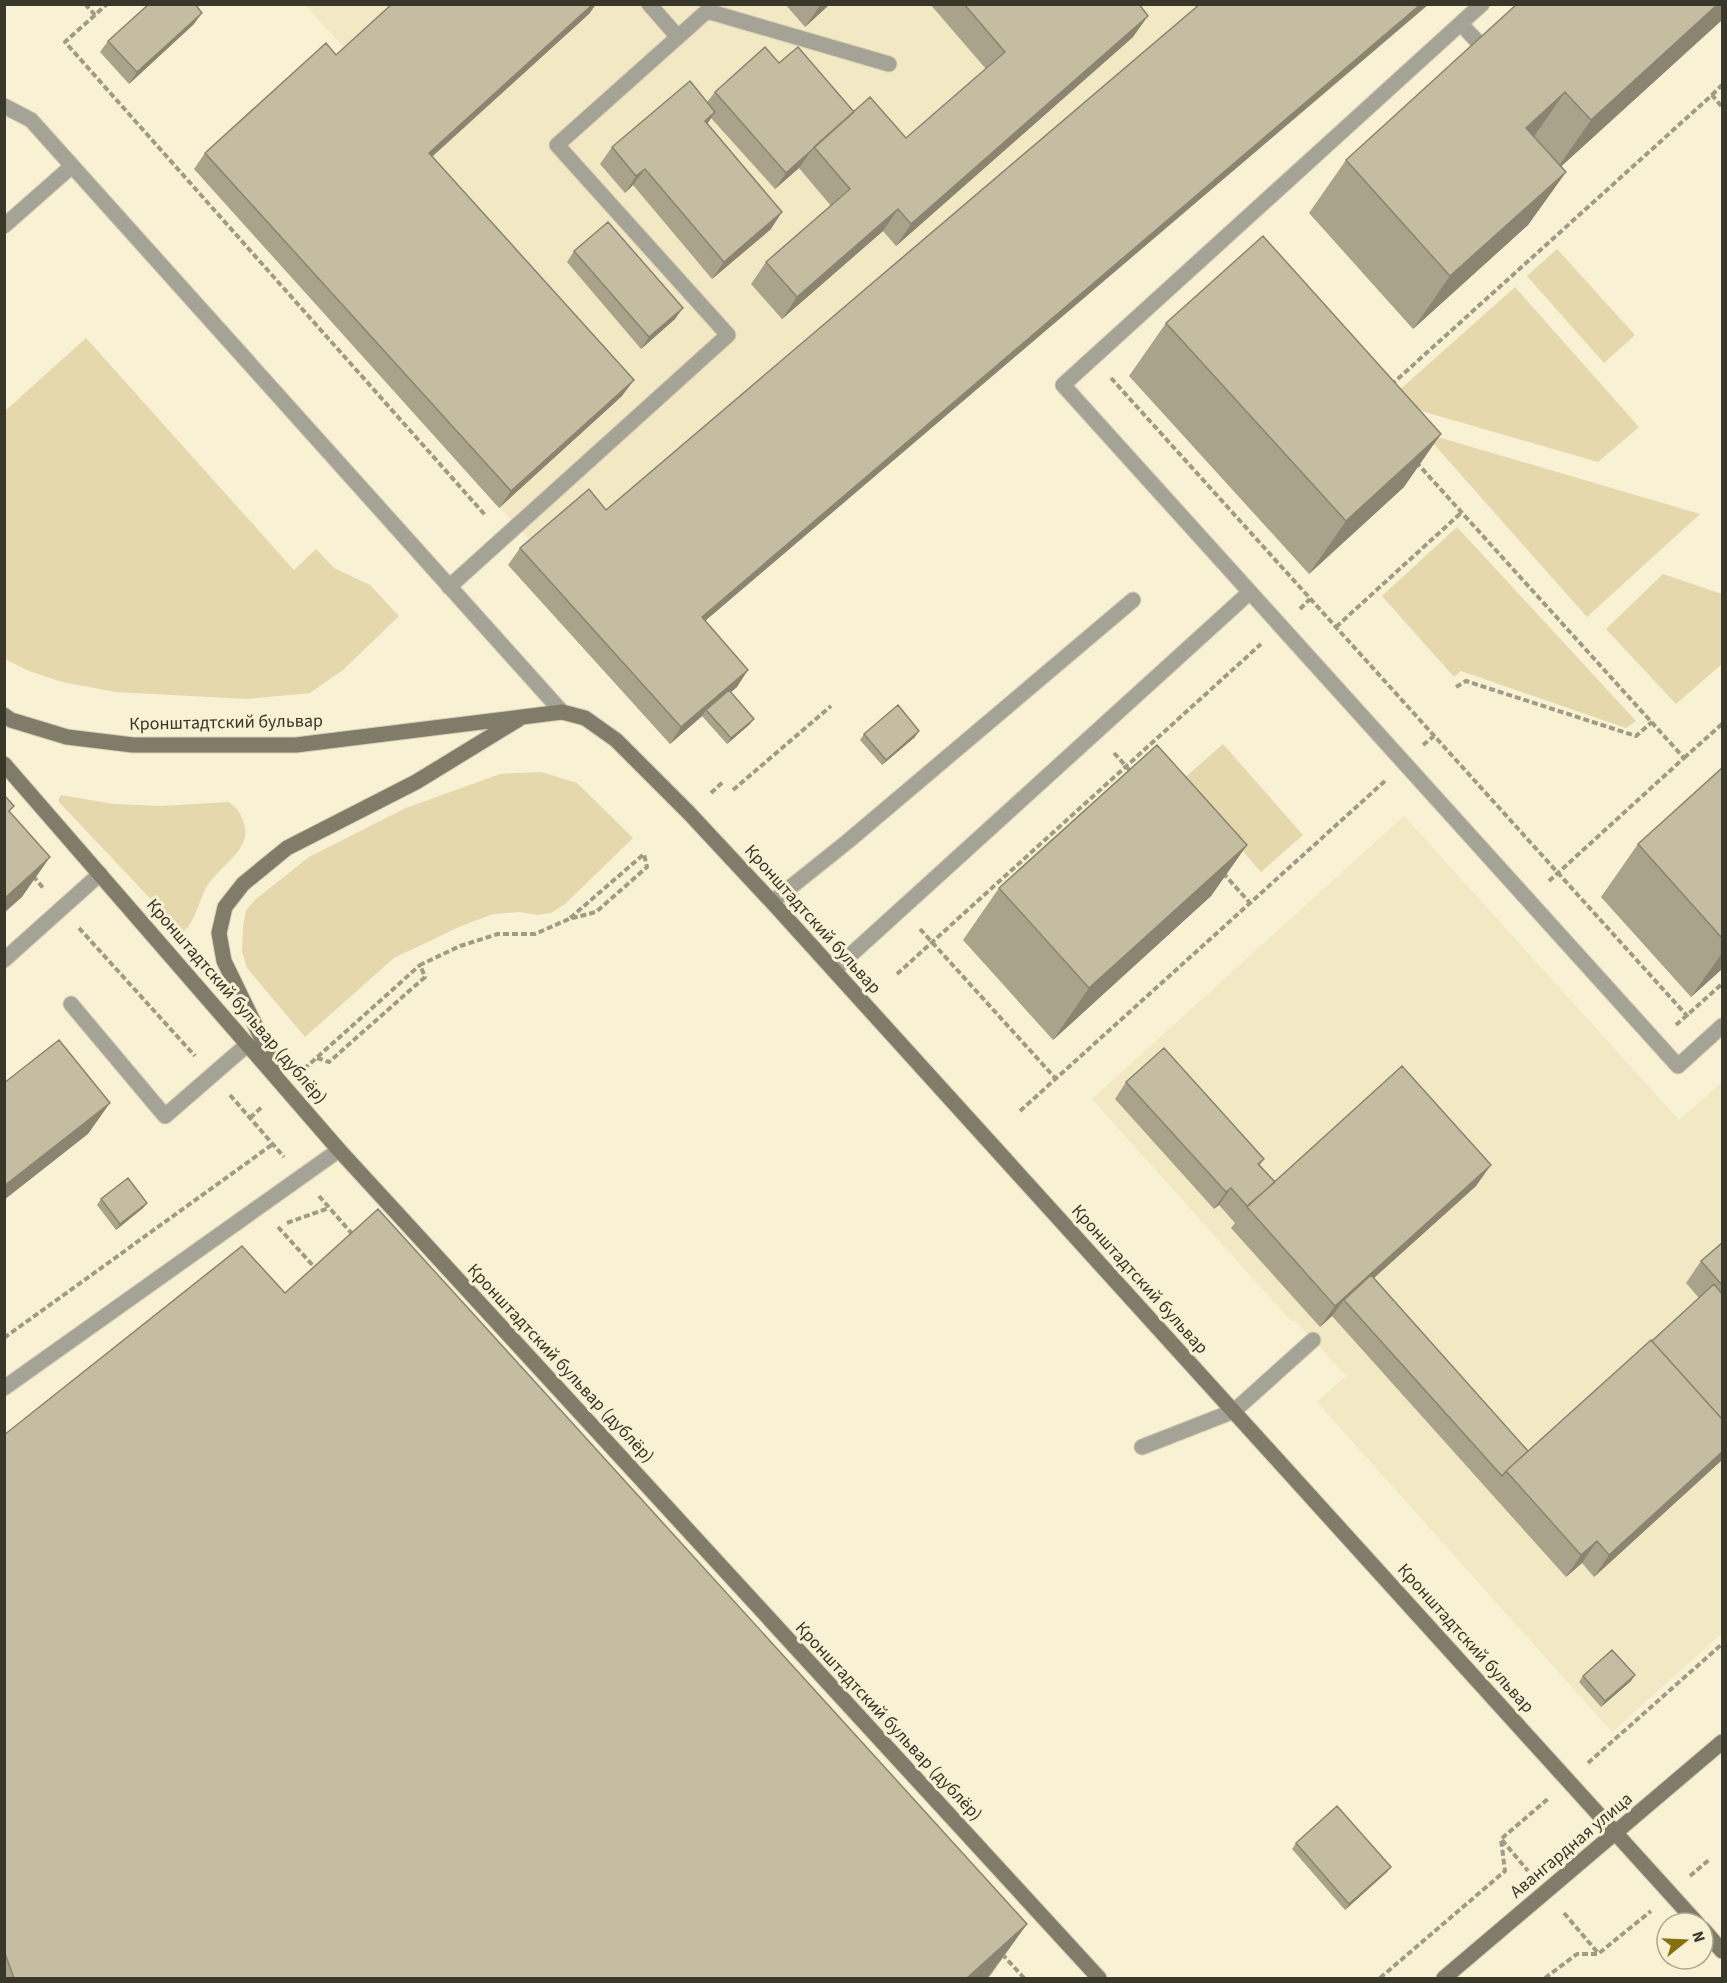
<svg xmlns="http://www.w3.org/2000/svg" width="1727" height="1983" font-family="'Source Sans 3',sans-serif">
	<rect width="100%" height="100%" fill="#f9f1d4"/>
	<path fill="#f2e8c3" d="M305 5H1429L691 633 737 687 670 744 508 565 533 544 194 169 325 71 347 51Z
		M1404 816 1679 1120 1722 1082V1633L1612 1732 1317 1402 1346 1376 1295 1320 1292 1322 1092 1099Z"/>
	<path fill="#e4d8ac" d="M1557 249 1635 335 1604 363 1527 276Z
		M1515 287 1639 427 1598 462 1387 401Z
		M86 338 294 570 316 549 334 568 370 585 399 616 343 670 310 693 247 699 116 692 62 682 29 671 5 659V411Z
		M1424 433 1700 514 1587 617Z
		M1457 527 1636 721 1626 728 1461 671 1454 677 1382 596Z
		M1663 574 1722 594V664L1676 704 1606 629Z
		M1223 744 1303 835 1261 872 1181 781Z
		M541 772 577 783 633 838 565 904 551 913 537 915 520 912 493 914 461 926 394 958 305 1037 247 968 242 952 243 927 246 910 256 899 309 857 406 808 500 774Z
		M61 795 113 804 161 806 229 802C237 808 240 812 243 821 255 848 220 865 207 886 200 898 193 927 183 931L178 928 59 802V798Z"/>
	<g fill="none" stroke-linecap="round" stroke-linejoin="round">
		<g stroke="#d6cfb5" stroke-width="17">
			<path id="lane" d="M1482 4 1063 385 1678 1066 1722 1026
				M1461 24 1487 52
				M678 37 707 11 889 64
				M4 106 31 120 562 712
				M4 226 72 166
				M449 587 728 335 557 145 678 37 649 4
				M772 902 847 842 1133 600
				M4 960 100 874
				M834 970 1250 592
				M71 1004 165 1116 248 1044
				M4 1388 339 1150
				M1142 1447 1234 1411 1313 1340"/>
		</g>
		<g stroke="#d6cfb5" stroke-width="17">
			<path id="secondary" d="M4 715 11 720 67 737 133 745H296L562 712 585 718 616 740 689 813 772 902 1697 1923
				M4 764 339 1150 1099 1978
				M276 1068 224 961 219 933 225 907 243 884 287 848 416 782 519 719
				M1703 1929 1722 1951
				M1444 1978 1722 1742"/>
		</g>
		<path stroke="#a09b85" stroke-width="4" stroke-dasharray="6 3" stroke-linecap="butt" d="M85 4 95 15 107 4
			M95 15 65 42 486 516
			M1712 95 1722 85
			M1111 378 1689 1018
			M1391 385 1712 95 1722 107
			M1416 462 1684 758 1548 882
			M1300 609 1310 599
			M1336 627 1462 512
			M1456 687 1466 681 1636 736 1652 722
			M1423 745 1434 736
			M1114 753 1133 774
			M1684 758 1722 724
			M733 790 831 706
			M711 793 724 781
			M1223 873 1250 903
			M33 876 44 889
			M79 928 195 1056
			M920 929 1056 1079
			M897 974 1261 644
			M1676 1025 1722 984
			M317 1058 329 1062 425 977 420 965 460 946 498 934H535L569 919 596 912 647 867 644 854 569 919
			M304 1069 420 965
			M230 1095 284 1157
			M1020 1111 1385 781
			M250 1118 263 1106
			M319 1196 354 1236
			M287 1223 329 1208
			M278 1227 317 1270
			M4 1338 273 1144
			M1588 1763 1722 1644
			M1502 1840 1528 1871
			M1690 1876 1710 1859
			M1564 1913 1598 1953
			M1002 1954 1024 1978
			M1380 1978 1505 1871 1501 1839 1549 1798
			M1545 1978 1577 1954H1598L1651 1911"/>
		<use href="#lane" stroke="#a5a296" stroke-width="15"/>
		<use href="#secondary" stroke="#817c6a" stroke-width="15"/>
	</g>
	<path fill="#a9a38b" d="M785 4H830L805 27Z
		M930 4H1139L1133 37 896 246 883 231 782 319 751 284 766 262 831 206 799 168 775 189 711 118 707 123 771 229 712 279 633 185 625 193 600 164 612 147 707 102 715 92 779 63 854 112 906 138 986 69Z
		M1722 4V20L1561 166 1566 172 1528 225 1413 329 1309 213 1346 160Z
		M590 13 432 157 622 396 499 508 194 169 205 153 336 55Z
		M194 24 129 84 100 52 108 41Z
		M574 251 675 319 641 349 567 262Z
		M1166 323 1404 487 1309 574 1129 376Z
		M606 510 706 620 737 687 731 692 750 724 727 744 702 716 670 744 508 565 520 548Z
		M864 734 915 737 882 765 860 740Z
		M1722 768V969L1691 997 1601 897 1638 844Z
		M1247 845 1211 896 1053 1040 963 940 999 888Z
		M1126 1082 1264 1159 1260 1165 1275 1182 1476 1186 1373 1279 1528 1451 1699 1298 1686 1283 1701 1261 1722 1243V1460L1594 1577 1582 1563 1566 1577 1332 1316 1320 1327 1231 1228 1235 1223 1219 1205 1214 1209 1115 1099Z
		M101 1199 147 1203 143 1208 116 1230 97 1205Z
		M285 1293 1027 1924 990 1976 987 1978H4V1435Z
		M1583 1676 1631 1681 1601 1707 1579 1682Z
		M1296 1843 1391 1867 1387 1872 1345 1910 1292 1849Z"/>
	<path fill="#8a8471" d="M593 4H596L590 13 417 170 429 153Z
		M821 4H830L805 27Z
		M1421 4H1429L691 633 702 617Z
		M1718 4H1722V20L1554 173 1591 120Z
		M202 13 194 24 129 84 137 72Z
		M1148 16 1133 37 896 246 911 224Z
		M1565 92 1528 145 1526 128Z
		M715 112 704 129 705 121Z
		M811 151 799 168 775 189 786 173Z
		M645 169 633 185 625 193 636 176Z
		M1566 172 1528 225 1413 329 1450 276Z
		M898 209 883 231 782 319 797 297Z
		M782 212 771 229 712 279 724 262Z
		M683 308 675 319 641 349 649 337Z
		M634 380 622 396 499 508 511 491Z
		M1441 434 1404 487 1309 574 1346 521Z
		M748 670 737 687 708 711 706 710 702 716 670 744 681 727Z
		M754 719 750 724 727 744 731 738Z
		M919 731 915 737 882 765 886 760Z
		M1247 845 1211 896 1053 1040 1089 988Z
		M50 857 22 897 4 913V899Z
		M1722 953V969L1691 997Z
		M110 1103 88 1134 4 1200V1186Z
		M1491 1165 1476 1186 1346 1303 1344 1300 1332 1316 1320 1327 1335 1306Z
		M1231 1188 1219 1205 1214 1209 1226 1192Z
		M147 1203 143 1208 116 1230 120 1224Z
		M1722 1452V1460L1594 1577 1609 1555Z
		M1597 1541 1582 1563 1566 1577 1581 1555Z
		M1635 1675 1631 1681 1601 1707 1605 1701Z
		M1391 1867 1387 1872 1345 1910 1349 1904Z
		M1027 1924 987 1978H967Z"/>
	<path fill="#c5bda2" stroke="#8a8471" stroke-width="1.5" d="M149 4H195L202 13 137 72 108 41Z
		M392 4H593L429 153 634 380 511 491 205 153 326 43 336 55Z
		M964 4H1139L1148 16 911 224 898 209 797 297 766 262 850 189 814 147 870 97 906 138 1005 52Z
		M1200 4H1421L702 617 748 670 681 727 520 548 589 489 606 510Z
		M1517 4H1718L1591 120 1565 92 1526 128 1566 172 1450 276 1346 160Z
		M765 47 779 63 798 47 854 112 786 173 715 92Z
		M690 81 715 112 705 121 782 212 724 262 645 169 636 176 612 147Z
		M608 222 683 308 649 337 574 251Z
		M1263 236 1441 434 1346 521 1166 323Z
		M729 690 754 719 731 738 706 710Z
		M898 705 919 731 886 760 864 734Z
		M1157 745 1247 845 1089 988 999 888Z
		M1722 768V938L1638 844Z
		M4 795 14 806 9 811 50 857 4 899Z
		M59 1040 110 1103 4 1186V1083Z
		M1164 1048 1264 1159 1258 1164 1275 1182 1247 1206 1231 1188 1226 1192 1126 1082Z
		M1402 1066 1491 1165 1335 1306 1247 1207Z
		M128 1178 147 1203 120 1224 101 1199Z
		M378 1209 1027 1924 967 1978H14L4 1951V1435L242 1246 285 1293Z
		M1722 1243V1285L1701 1261Z
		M1371 1275 1528 1451 1506 1471 1502 1476 1344 1300Z
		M1714 1284 1722 1294V1419L1652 1341Z
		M1651 1340 1722 1419V1452L1609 1555 1597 1541 1581 1555 1506 1471Z
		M1612 1650 1635 1675 1605 1701 1583 1676Z
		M1337 1806 1391 1867 1349 1904 1296 1843Z"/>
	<g text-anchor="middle" stroke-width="6" stroke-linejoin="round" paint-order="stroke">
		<g font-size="18" fill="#39362a" stroke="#f9f1d4">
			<text transform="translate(226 722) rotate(-1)" y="6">Кронштадтский бульвар</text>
			<text transform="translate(813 919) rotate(48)" y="6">Кронштадтский бульвар</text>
			<text transform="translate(237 1001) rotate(49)" y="6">Кронштадтский бульвар (дублёр)</text>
			<text transform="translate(1140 1279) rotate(48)" y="6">Кронштадтский бульвар</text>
			<text transform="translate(561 1363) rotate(47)" y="6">Кронштадтский бульвар (дублёр)</text>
			<text transform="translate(1466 1638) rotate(48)" y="6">Кронштадтский бульвар</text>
			<text transform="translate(889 1721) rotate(47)" y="6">Кронштадтский бульвар (дублёр)</text>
			<text transform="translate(1571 1845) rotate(-40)" y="6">Авангардная улица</text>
		</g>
	</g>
	<rect width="1727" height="1983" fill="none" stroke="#39362a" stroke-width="12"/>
	<g transform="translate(1685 1941) rotate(72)"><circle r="28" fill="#f9f1d4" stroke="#aca690" stroke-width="1.5"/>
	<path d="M0-4.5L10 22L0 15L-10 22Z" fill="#856f0e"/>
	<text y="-9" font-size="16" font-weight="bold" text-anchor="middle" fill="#39362a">N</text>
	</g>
</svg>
